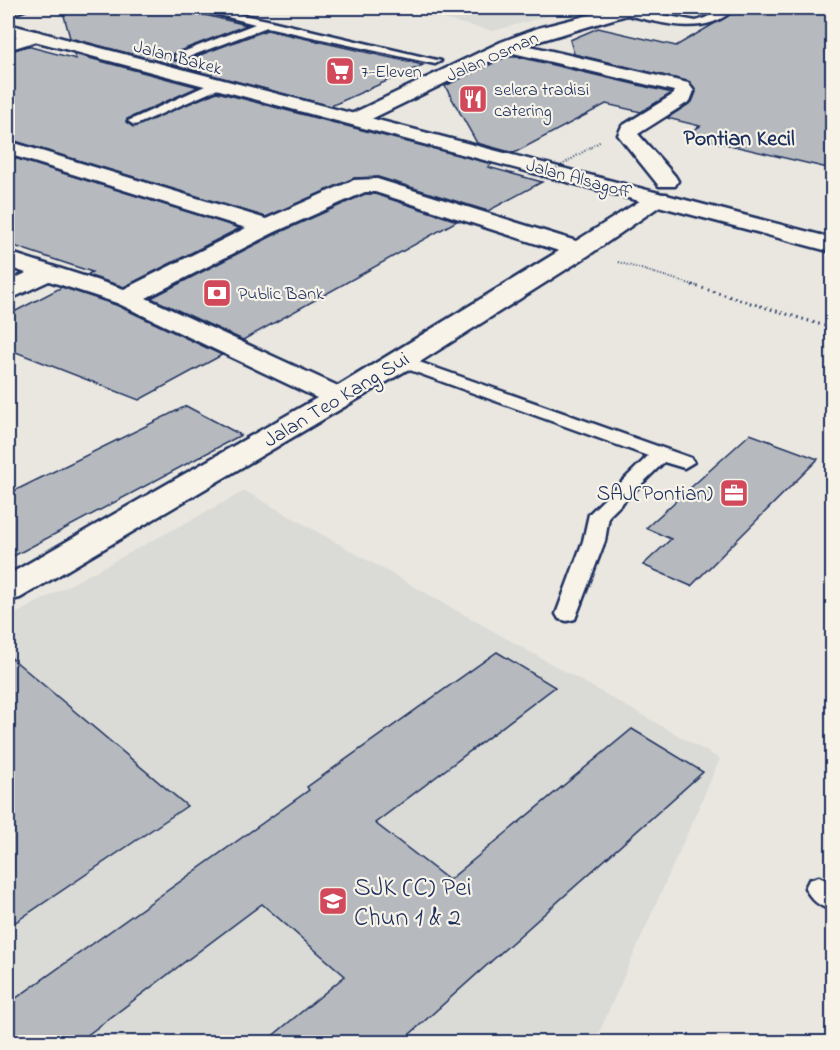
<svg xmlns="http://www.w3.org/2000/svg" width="840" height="1050" font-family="'Indie Flower',sans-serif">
	<rect width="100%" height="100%" fill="#eae7e0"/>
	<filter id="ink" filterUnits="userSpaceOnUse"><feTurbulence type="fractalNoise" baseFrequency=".0167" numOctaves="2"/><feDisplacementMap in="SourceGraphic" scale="12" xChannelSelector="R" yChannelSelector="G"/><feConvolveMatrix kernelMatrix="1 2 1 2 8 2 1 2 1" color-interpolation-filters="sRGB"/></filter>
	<g filter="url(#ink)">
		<path fill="#dadad6" d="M395 8H577L493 31Z
			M245 491 720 759 595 1042H8V618Z"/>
		<path fill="#b6babf" stroke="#1b2f5e" stroke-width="1.5" d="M62 8H175L247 25 174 53 175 61H184L267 30 423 65 331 106 70 38Z
			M741 8H832V169L686 135 700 126 667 118 692 102 696 92 690 82 574 54 570 40 598 28 676 46Z
			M27 46 76 59 74 54 198 87 127 119 126 122 133 127 217 92 492 164 488 167 542 182 488 211 378 177 354 178 266 217 8 139V52Z
			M506 57H519L672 93 641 112 606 104 514 153 477 143 445 86Z
			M8 156 240 228 124 287 87 275 92 272 8 244Z
			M365 194H375L457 221 243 340 151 298 276 234Z
			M62 287 116 305 222 355 139 400 8 349V315Z
			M186 406 241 435 8 559V494Z
			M750 434 818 459 691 586 643 565 671 539 646 528Z
			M497 652 555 687 375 823 449 880 632 729 703 772 401 1042H265L345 976 262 904 78 1042H8V1004L309 790 307 787Z
			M8 655 187 806 8 927Z"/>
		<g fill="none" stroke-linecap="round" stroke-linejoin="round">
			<g stroke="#1b2f5e" stroke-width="5">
				<path id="lane" d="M16 8H30L8 16V10Z
					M192 8H209L267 20 441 61 435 64 267 27 183 59H175V55L255 24Z
					M624 8 696 21C711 18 720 6 735 8 705 39 657 22 620 13V9Z
					M216 81 220 82V88L138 124 134 125 128 121Z
					M402 356 691 458 694 462 684 468 664 462 609 516 605 541 575 619 567 621 559 619 556 614 583 541 589 514 648 456 396 365 393 361 396 357Z
					M819 877 832 883V910C820 907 811 900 805 888L809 880Z"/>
			</g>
			<g stroke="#1b2f5e" stroke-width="5">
				<path id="street" d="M617 8H642L640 11 526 45 688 83 694 91 690 101 638 134 675 176 678 181 675 186H659L618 135 622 126 674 94V91L509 52 363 123H349L346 119 349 115 501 42 538 28Z
					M34 31 40 32 43 36 40 40 8 50V39Z
					M8 141 266 219 354 180 377 179 576 241 651 194H667L670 199 589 255 412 367 20 598 8 601V575L317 398 117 303 49 281 8 300V282L26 273 8 267V252L124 289 246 228 8 154ZM365 192H375L559 251 338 386 146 298 275 232Z"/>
			</g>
			<g stroke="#1b2f5e" stroke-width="5">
				<path id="highway" d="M8 24 832 238V252L8 34Z"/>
			</g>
			<path stroke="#1b2f5e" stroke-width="2" stroke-dasharray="1 2" stroke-linecap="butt" d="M591 147 601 141
				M618 262 697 286"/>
			<path stroke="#1b2f5e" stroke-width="3" stroke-dasharray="1.5 4" stroke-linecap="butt" d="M692 285 832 328"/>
			<use href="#lane" fill="#f7f3e8" fill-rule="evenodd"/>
			<use href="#street" fill="#f7f3e8" fill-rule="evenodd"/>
			<use href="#highway" fill="#f7f3e8" fill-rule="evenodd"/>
			<path stroke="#1b2f5e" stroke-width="2" stroke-dasharray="1 2" stroke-linecap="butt" d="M541 178 591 147"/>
		</g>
	</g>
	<defs>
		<g id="supermarket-square" transform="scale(1.5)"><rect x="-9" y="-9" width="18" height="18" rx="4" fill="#d1495b" stroke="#f7f3e8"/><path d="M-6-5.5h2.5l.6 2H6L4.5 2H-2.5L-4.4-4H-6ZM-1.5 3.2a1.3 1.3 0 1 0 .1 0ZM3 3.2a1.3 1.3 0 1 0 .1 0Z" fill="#fff"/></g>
		<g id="restaurant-square" transform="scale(1.5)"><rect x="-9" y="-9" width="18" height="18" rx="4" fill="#d1495b" stroke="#f7f3e8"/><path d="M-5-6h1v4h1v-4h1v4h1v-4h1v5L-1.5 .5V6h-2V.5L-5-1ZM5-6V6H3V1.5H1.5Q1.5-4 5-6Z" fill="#fff"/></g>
		<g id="bank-square" transform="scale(1.5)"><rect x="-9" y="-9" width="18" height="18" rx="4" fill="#d1495b" stroke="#f7f3e8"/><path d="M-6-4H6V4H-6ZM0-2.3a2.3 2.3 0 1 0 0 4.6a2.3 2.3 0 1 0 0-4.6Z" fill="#fff"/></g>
		<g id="office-square" transform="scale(1.5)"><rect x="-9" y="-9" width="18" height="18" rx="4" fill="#d1495b" stroke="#f7f3e8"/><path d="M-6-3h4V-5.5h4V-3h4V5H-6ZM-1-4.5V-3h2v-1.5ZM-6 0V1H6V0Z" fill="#fff"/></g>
		<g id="school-square" transform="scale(1.5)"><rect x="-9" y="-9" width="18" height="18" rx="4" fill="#d1495b" stroke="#f7f3e8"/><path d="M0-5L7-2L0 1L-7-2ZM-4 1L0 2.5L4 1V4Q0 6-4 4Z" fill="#fff"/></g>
	</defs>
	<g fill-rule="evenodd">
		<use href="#supermarket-square" x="340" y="71"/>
		<use href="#restaurant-square" x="473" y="99"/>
		<use href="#bank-square" x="217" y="293"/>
		<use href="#office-square" x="734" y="493"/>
		<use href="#school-square" x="333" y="901"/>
	</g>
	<g text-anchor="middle" stroke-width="4.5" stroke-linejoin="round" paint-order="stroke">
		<g font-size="18" fill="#1b2f5e" stroke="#f7f3e8">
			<text transform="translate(492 56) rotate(-24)" y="6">Jalan Osman</text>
			<text transform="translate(178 57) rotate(15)" y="6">Jalan Bakek</text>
			<text transform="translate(579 178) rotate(15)" y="6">Jalan Alsagoff</text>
		</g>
		<g font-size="18" fill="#1b2f5e" stroke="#f7f3e8" text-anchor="start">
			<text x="361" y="77">7-Eleven</text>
			<text x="494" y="95">selera tradisi<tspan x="494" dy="21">catering</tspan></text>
			<text x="238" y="299">Public Bank</text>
		</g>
		<g font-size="21" fill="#1b2f5e" stroke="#f7f3e8">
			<text transform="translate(336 399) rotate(-31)" y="7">Jalan Teo Kang Sui</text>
		</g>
		<g font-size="21" fill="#1b2f5e" stroke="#f7f3e8" text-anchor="end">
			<text x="713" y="500">SAJ(Pontian)</text>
		</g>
		<g font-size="22" font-weight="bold" fill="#1b2f5e" stroke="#f7f3e8">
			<text x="739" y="145">Pontian Kecil</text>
		</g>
		<g font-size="26" fill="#1b2f5e" stroke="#f7f3e8" text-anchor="start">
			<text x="354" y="895">SJK (C) Pei<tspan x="354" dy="30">Chun 1 &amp; 2</tspan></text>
		</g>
	</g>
	<rect width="840" height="1050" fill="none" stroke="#f7f3e8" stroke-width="30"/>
	<rect x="15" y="15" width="810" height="1020" fill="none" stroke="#1b2f5e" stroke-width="2" filter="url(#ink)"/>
</svg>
